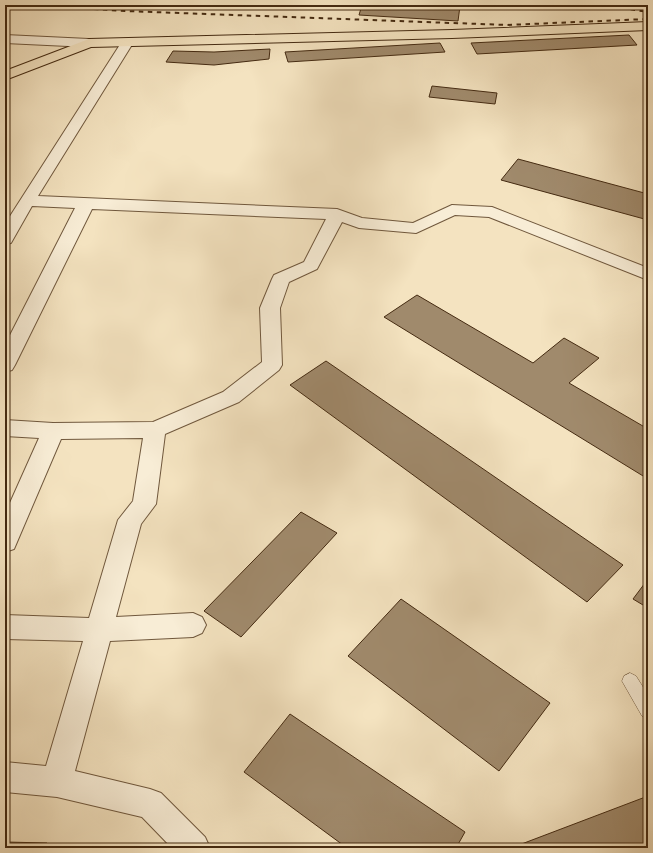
<svg xmlns="http://www.w3.org/2000/svg" width="653" height="853" font-family="'IM FELL English',serif">
	<rect width="100%" height="100%" fill="#f4e3c0"/>
	<filter id="stains"><feTurbulence type="fractalNoise" baseFrequency=".005" numOctaves="4"/><feColorMatrix values="0 0 0 0 .2 0 0 0 0 .09 0 0 0 0 .02 0 0 0 .5 -.17"/></filter>
	<radialGradient id="worn" r=".72"><stop offset=".6" stop-color="#630" stop-opacity="0"/><stop offset="1" stop-color="#630" stop-opacity=".3"/></radialGradient>
	<path fill="#a08a6c" stroke="#442a11" d="M362 5H449L460 6 458 21 359 15Z
		M629 35 637 45 477 54 471 43Z
		M440 43 445 52 288 62 285 52Z
		M270 49 269 59 214 65 166 62 173 51 214 52Z
		M432 86 497 93 495 104 429 97Z
		M518 159 648 194V220L501 180Z
		M417 295 533 363 564 338 599 358 569 383 648 429V479L384 317Z
		M326 361 623 565 587 602 290 385Z
		M301 512 337 533 241 637 204 611Z
		M648 579V608L633 599Z
		M401 599 550 703 499 771 348 656Z
		M290 714 465 832 456 848H347L244 772Z
		M648 796V848H511Z
		M5 842 47 843 46 848H5Z"/>
	<g fill="none" stroke-linecap="round" stroke-linejoin="round">
		<g stroke="#70583d" stroke-width="1">
			<path id="service" d="M630 673 636 676 648 695V718L642 716 622 681 624 676Z"/>
		</g>
		<g stroke="#70583d" stroke-width="2">
			<path id="minor" d="M127 39 133 43 38 196 337 209 362 218 413 223 452 205 492 207 648 268V280L489 217 455 215 416 233 359 228 342 222 317 269 289 282 280 308 282 365 279 370 239 402 165 434 156 504 141 524 116 617 193 613 202 617 206 625 202 633 193 637 110 641 75 771 150 789 161 793 205 837 210 848H172L142 817 57 797 5 792V762L46 766 83 641 5 639V615L89 618 118 520 133 501 143 438 61 439 17 542 14 549 5 552V514L39 438 5 436V420L53 423 153 422 223 392 262 362 260 308 272 279 274 275 304 262 326 219 92 209 15 365 12 370 5 372V345L75 208 32 206 11 243 5 244V224L121 43Z"/>
		</g>
		<g stroke="#70583d" stroke-width="2">
			<path id="tertiary" d="M5 35 89 39 95 43 89 47 5 43Z"/>
		</g>
		<g stroke="#442a11" stroke-width="2">
			<path id="primary" d="M648 22V30L452 38 91 47 5 80V71L89 39 452 30Z"/>
		</g>
		<use href="#service" fill="#f8edd6" fill-rule="evenodd"/>
		<use href="#minor" fill="#f8edd6" fill-rule="evenodd"/>
		<use href="#tertiary" fill="#f8edd6" fill-rule="evenodd"/>
		<use href="#primary" fill="#f4e3c0" fill-rule="evenodd"/>
		<path stroke="#442a11" stroke-width="2" stroke-dasharray="4.5 4.5" stroke-linecap="butt" d="M31 5 125 11 507 25 648 19
			M168 5 232 9
			M604 5 648 12"/>
	</g>
	<rect width="653" height="853" fill="none" stroke="#f4e3c0" stroke-width="20"/>
	<rect x="6" y="6" width="641" height="841" fill="none" stroke="#442a11" stroke-width="2"/>
	<rect x="10" y="10" width="633" height="833" fill="none" stroke="#442a11"/>
	<rect width="100%" height="100%" filter="url(#stains)"/>
	<rect width="100%" height="100%" fill="url(#worn)"/>
</svg>
